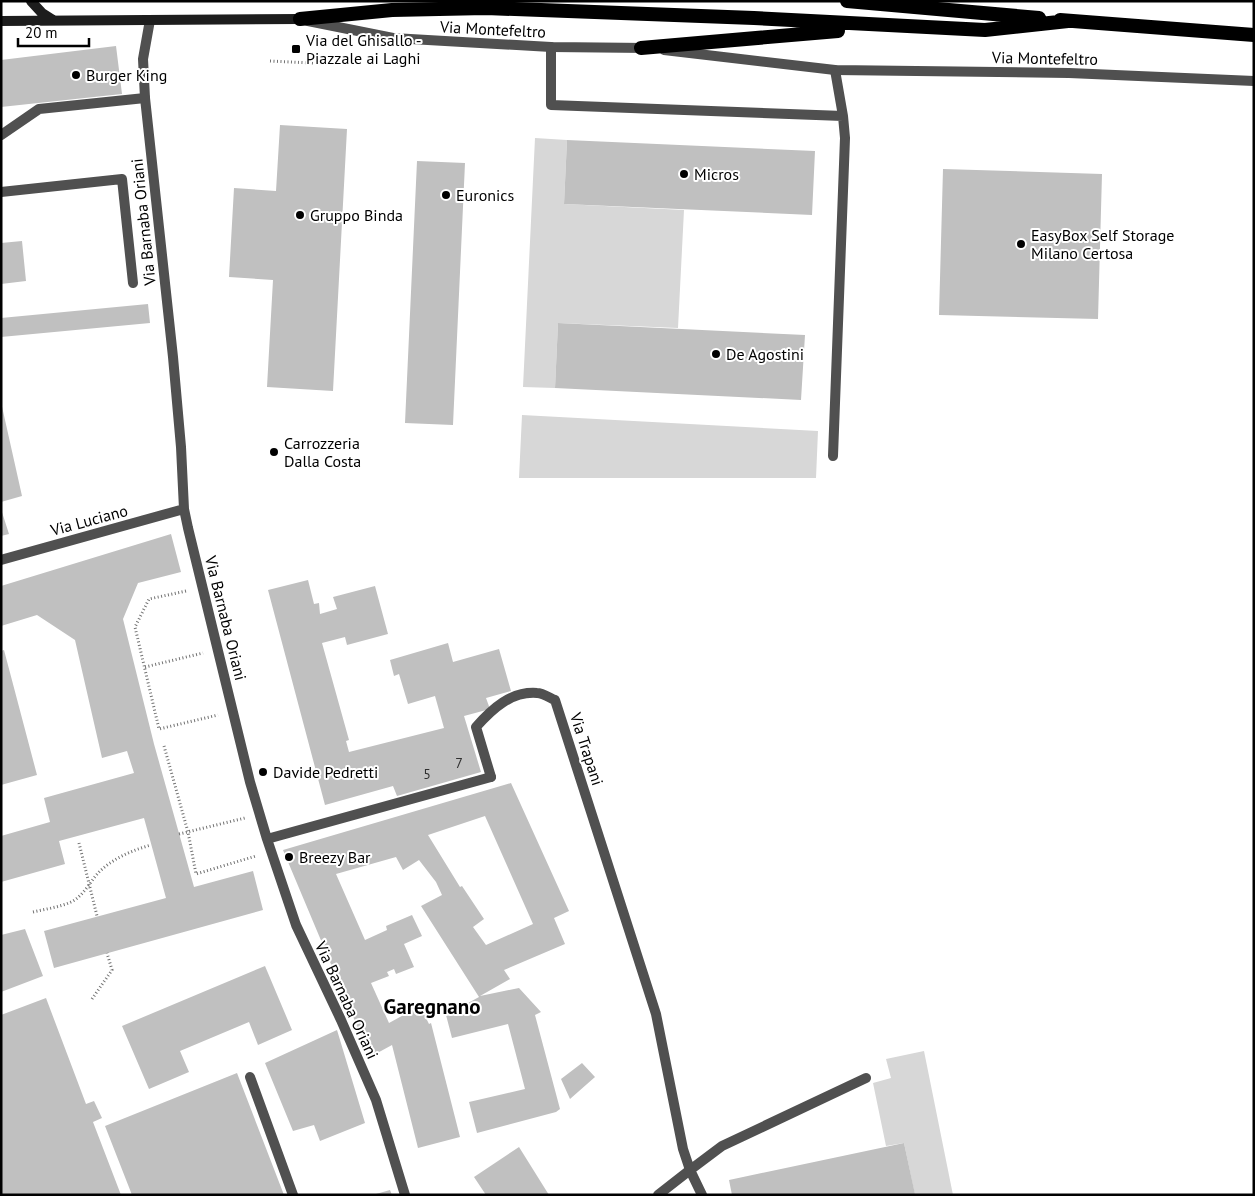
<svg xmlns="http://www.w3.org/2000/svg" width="1255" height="1196" font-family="'PT Sans',sans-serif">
	<rect width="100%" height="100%" fill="#fff"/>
	<path fill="#d7d7d7" d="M535 138 567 140 564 204 684 210 678 328 558 323 555 388 523 387Z
		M522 415 818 431 816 478H519Z
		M924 1051 953 1195H915L904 1143 886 1146 873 1083 891 1078 886 1059Z"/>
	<path fill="#c0c0c0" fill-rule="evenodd" d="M116 46 122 94 1 107V60Z
		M280 125 347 129 333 391 267 387 273 280 229 277 234 188 276 191Z
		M567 140 815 151 812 215 564 204Z
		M417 161 465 163 453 425 405 423Z
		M943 169 1102 174 1098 319 939 315Z
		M22 241 26 281 1 284V243Z
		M148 304 150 323 1 337V318Z
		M558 323 805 335 801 400 555 388Z
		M1 402 22 496 1 502Z
		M1 509 9 534 1 536Z
		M171 534 181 572 138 583 123 619 154 744 194 887 253 871 263 910 54 968 44 931 166 898 144 818 59 841 65 864 1 882V836L50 822 44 798 134 773 127 751 102 758 75 640 37 615 1 626V586Z
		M308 580 314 604 319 603 320 614 337 609 333 597 375 586 388 634 347 645 345 637 322 643 349 740 346 741 349 752 444 728 435 696 408 704 399 674 394 676 390 660 448 643 453 662 499 649 511 691 486 698 490 709 464 716 481 772 397 796 393 786 325 805 268 590Z
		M4 650 37 775 1 785V651Z
		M511 783 569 911 554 918 565 944 504 970 510 979 480 996 519 988 541 1012 535 1015 560 1109 556 1112 477 1133 469 1102 525 1089 508 1024 452 1038 446 1015 479 997 421 906 442 895 436 882 419 860 403 870 396 857 336 874 365 940 387 930 386 926 412 915 422 936 404 944 414 967 396 974 394 969 387 972 389 976 371 983 389 1023 420 1006 429 1024 431 1023 460 1137 418 1148 392 1045 370 1057 283 850ZM485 816 533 924 486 945 473 927 484 919 462 886 460 887 428 835Z
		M25 929 43 976 1 992V935Z
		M265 966 292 1030 258 1045 249 1022 180 1051 189 1072 149 1089 122 1026Z
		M46 998 86 1104 94 1101 102 1118 93 1122 121 1195H1V1015Z
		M337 1030 365 1123 320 1141 314 1125 293 1131 265 1063Z
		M582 1063 595 1077 570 1099 561 1079Z
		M237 1073 284 1195H132L105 1126Z
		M904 1143 915 1194 732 1195 729 1180Z
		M519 1147 549 1195H486L474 1177Z
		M390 1190 392 1195H376V1194Z"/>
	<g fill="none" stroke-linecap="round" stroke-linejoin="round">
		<path stroke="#727272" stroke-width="3" stroke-dasharray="1 2.5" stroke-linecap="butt" d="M270 61 333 64
			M186 591 149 599 135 627 159 729 218 715
			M145 667 203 653
			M164 746 188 832 196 874 256 856
			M179 834 245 818
			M79 843 97 916
			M33 912C46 909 60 907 71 902 84 896 90 881 100 871 114 858 133 850 151 845
			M92 999 112 970 107 953"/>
		<path stroke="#505050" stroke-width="10" d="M551 47V105L843 116
			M1 135 39 109 145 98
			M1 192 122 179 133 283
			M833 456 845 138 843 116 835 70
			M491 777 476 727C492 709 511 691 537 693 543 693 550 698 555 700L656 1014 683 1149 690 1170
			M250 1077 293 1195
			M702 1195 690 1170 722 1146 866 1078"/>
		<path stroke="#505050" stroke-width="10" d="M150 20 143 59 145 98 173 357 181 447 184 509 188 528 250 782 267 839 296 925 341 1020 376 1100 405 1195
			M308 21 393 38 551 47 647 48
			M664 50 835 70 1069 73 1254 81
			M1 560 184 509
			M267 839 491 777
			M658 1195 690 1170"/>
		<path stroke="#1d1d1d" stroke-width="10" d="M31 1 42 13 53 20
			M1 21 300 19"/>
		<path stroke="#000" stroke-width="14" d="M847 1 1039 18
			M300 19 392 10 486 8 754 18 985 30 1068 21
			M1060 20 1254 35
			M641 48 838 31"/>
	</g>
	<g fill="#000" stroke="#fff" stroke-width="2">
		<rect x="291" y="44" width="10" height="10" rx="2.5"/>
		<circle cx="76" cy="75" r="5"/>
		<circle cx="684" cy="174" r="5"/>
		<circle cx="446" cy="195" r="5"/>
		<circle cx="300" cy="215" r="5"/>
		<circle cx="1021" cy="244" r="5"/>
		<circle cx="716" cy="354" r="5"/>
		<circle cx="274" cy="452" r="5"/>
		<circle cx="263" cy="772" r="5"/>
		<circle cx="289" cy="857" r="5"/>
	</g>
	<g text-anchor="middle" stroke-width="4" stroke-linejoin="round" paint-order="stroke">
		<g font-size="14" fill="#303030">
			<text x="459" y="768">7</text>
			<text x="427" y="779">5</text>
		</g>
		<g font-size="16" fill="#000" stroke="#fff">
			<text transform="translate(493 29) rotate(3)" y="6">Via Montefeltro</text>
			<text transform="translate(1045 58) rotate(1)" y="6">Via Montefeltro</text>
			<text transform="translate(143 222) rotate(-96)" y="6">Via Barnaba Oriani</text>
			<text transform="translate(89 520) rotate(-15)" y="6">Via Luciano</text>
			<text transform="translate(226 618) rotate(76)" y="6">Via Barnaba Oriani</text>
			<text transform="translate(587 749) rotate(72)" y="6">Via Trapani</text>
			<text transform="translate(347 1000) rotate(65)" y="6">Via Barnaba Oriani</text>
		</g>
		<g font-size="16" fill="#000" stroke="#fff" text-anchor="start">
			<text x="306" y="46">Via del Ghisallo -<tspan x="306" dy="18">Piazzale ai Laghi</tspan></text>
			<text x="86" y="81">Burger King</text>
			<text x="694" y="180">Micros</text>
			<text x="456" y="201">Euronics</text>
			<text x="310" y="221">Gruppo Binda</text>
			<text x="1031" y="241">EasyBox Self Storage<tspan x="1031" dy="18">Milano Certosa</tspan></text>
			<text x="726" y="360">De Agostini</text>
			<text x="284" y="449">Carrozzeria<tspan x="284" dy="18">Dalla Costa</tspan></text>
			<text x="273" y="778">Davide Pedretti</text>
			<text x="299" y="863">Breezy Bar</text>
		</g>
		<g font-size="21" font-weight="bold" fill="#000" stroke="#fff">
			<text x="432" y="1014">Garegnano</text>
		</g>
	</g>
	<rect width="1255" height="1196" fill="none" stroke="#000000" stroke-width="5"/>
	<path d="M18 38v8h71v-8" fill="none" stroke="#000000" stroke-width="2.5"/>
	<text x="25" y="38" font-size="15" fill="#000000" stroke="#ffffff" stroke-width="4" paint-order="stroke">20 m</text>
</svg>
